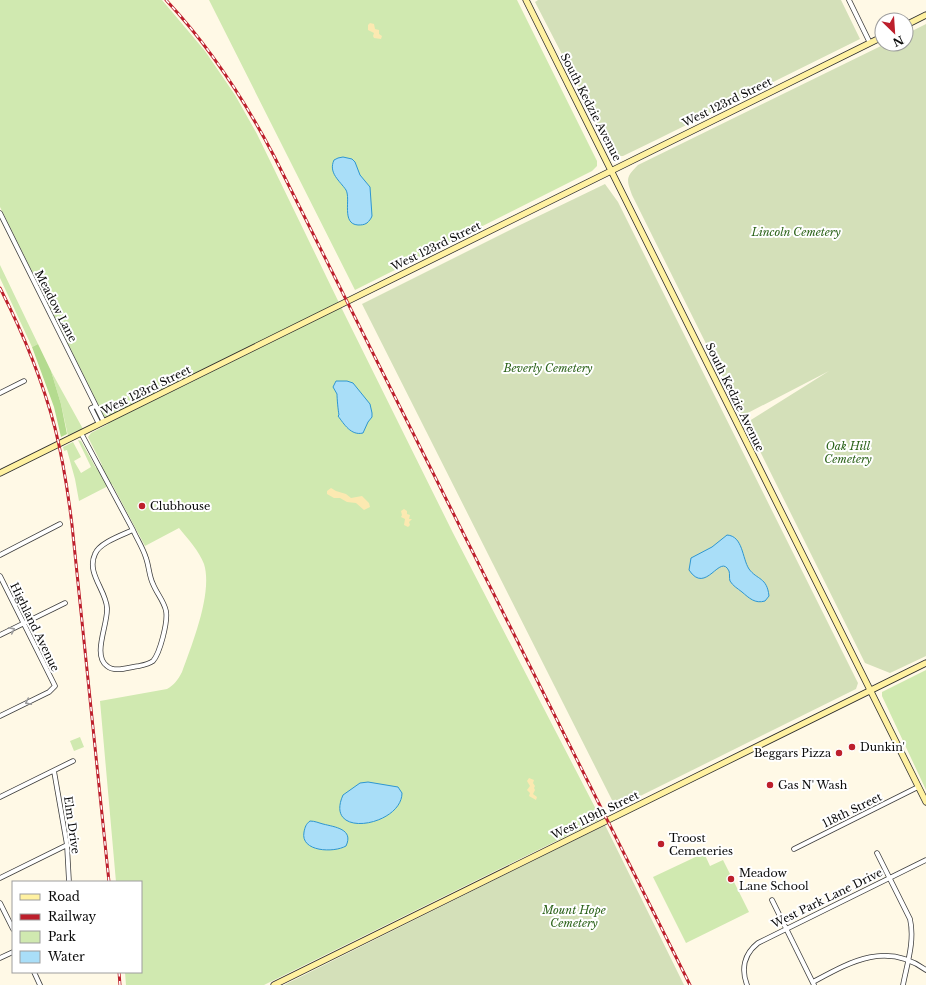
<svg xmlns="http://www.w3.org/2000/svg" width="926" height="985" font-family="'Libre Baskerville',serif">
	<rect width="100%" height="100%" fill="#fff9e6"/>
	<path fill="#d0e9b0" d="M0 0H162L205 51 235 95 257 134 343 311 453 533 601 819 264 985H126L125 972H141V882H116L100 701 167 689C174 685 178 680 182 672 192 644 213 593 204 564 199 551 188 539 179 528L145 546 112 484 79 501 75 479 67 450 64 451 63 447 73 442 81 457 74 461 81 473 91 467 78 440 81 441 96 468 102 465 88 437 91 433 108 424 0 207Z
		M209 0H517L597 161V166L592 171 355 290Z
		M0 265 38 344 32 347 0 278Z
		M51 371 83 429 68 436 61 404Z
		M926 670V790L882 696V692Z
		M80 737 84 747 74 751 70 741Z
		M704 853 710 866 723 860 749 912 686 943 653 877Z"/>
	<path fill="#b4db8f" d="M38 344 51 371 61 404 67 434 61 437 54 407 32 347Z"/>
	<path fill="#fce9b1" d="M370 23 374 24 375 29 379 30V34L382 36 381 39 374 38 373 36 374 33 368 30V25Z
		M331 488 336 491 346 494 351 498 362 496 369 503 370 507 364 510 356 503 347 502 340 498H334L327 494V491Z
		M404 509 407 511V514L410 515 409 519H412L409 522 410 525 408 527 404 525 405 519 401 517 402 515 401 511Z
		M529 778 534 780 533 783 535 786 534 788 535 790 533 794 537 797 536 800 529 796 530 793 527 790 530 786 527 781Z"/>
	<path fill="#d4e0b9" d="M538 0H841L860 39 656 140 623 156H619L613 153 535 2Z
		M926 24V656L890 673 865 663 746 423 829 371 742 416 632 195C626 179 626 177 638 165L885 44H906V34Z
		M605 184 618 202 858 683 856 689 616 808 362 304 518 226Z
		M605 825 684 985H284Z"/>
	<path fill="#a9def8" stroke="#2e96d1" d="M343 157 352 159 355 162 360 175 370 187 372 216C371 219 369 221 367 223 364 225 361 225 358 225 341 224 351 199 346 190 340 181 328 173 334 160L338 158Z
		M336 381H347L353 383 370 404 372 413V417L368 422 363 433C351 436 344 424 338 416L339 415C338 410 337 398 337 394L333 387Z
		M727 535C743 536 742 558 749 569 757 580 767 577 769 596L765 601C755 604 749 598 742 592 737 588 733 586 730 581 729 578 730 574 729 571 720 552 706 596 689 570L691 558 712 547Z
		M368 782 398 787 402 793C402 826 323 840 343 795L360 783Z
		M310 821C315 821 319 823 323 824 335 827 354 829 346 846 334 853 300 852 304 832 305 827 306 824 310 821Z"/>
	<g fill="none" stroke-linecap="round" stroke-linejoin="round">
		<g stroke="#3d3d3d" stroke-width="5.5">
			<path id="street" d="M849 0 870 43
				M0 213 104 422
				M0 393 24 381
				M96 406 91 408 99 424
				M81 433 133 530
				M133 530C137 539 143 548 146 558 149 566 149 576 153 584 157 594 164 601 166 611 168 622 160 653 153 661 149 664 144 665 139 666 129 667 115 673 107 666 92 655 108 625 107 608 106 590 86 573 95 554 99 543 122 535 133 530Z
				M0 555 60 524
				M0 576 55 686 49 692 0 716
				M0 635 65 603
				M54 771 67 845 69 882
				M0 797 73 761
				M794 849 918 787
				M877 853 910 919C915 941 907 964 903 985
				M0 878 67 845
				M772 900 814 985
				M0 903 13 929
				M0 958 13 952
				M34 972 40 985
				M813 982C850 962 886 941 926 970
				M747 985C741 969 744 954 758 943L926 860"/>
		</g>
		<g stroke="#2c2c2c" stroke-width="7">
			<path id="secondary" d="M526 0 926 802
				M906 25 926 15
				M0 473 882 37
				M274 985 926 663"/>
		</g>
		<use href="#street" stroke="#fff" stroke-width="4"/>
		<use href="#secondary" stroke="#fff1a1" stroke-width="5.5"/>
		<g stroke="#bd1f2c" stroke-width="3">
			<path id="rail" d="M166 0C210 47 244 99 274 156L690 985
				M0 288C23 333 42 379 55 428 63 460 68 492 72 525L109 882
				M119 972 120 985"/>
		</g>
		<use href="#rail" stroke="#fff" stroke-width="1.5" stroke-dasharray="4.5" stroke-linecap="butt"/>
	</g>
	<defs><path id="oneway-chevron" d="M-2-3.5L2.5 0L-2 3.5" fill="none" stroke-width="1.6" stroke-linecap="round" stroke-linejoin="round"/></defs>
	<g stroke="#9d9d9d">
		<use href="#oneway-chevron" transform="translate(12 630) rotate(-26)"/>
		<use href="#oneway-chevron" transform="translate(28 702) rotate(154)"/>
	</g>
	<g fill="#bd1f2c" stroke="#fff" stroke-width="1.5">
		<circle cx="142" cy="506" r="4"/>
		<circle cx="852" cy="747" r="4"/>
		<circle cx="839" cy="753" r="4"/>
		<circle cx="770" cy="785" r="4"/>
		<circle cx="661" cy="844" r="4"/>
		<circle cx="731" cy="879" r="4"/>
	</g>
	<g text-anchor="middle" stroke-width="4" stroke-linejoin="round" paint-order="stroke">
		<g font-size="11" fill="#0a0a0a" stroke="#fff">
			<text transform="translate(727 102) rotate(-26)" y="4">West 123rd Street</text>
			<text transform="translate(591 107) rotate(63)" y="4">South Kedzie Avenue</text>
			<text transform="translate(436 246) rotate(-26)" y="4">West 123rd Street</text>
			<text transform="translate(56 306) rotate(63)" y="4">Meadow Lane</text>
			<text transform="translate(146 390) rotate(-26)" y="4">West 123rd Street</text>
			<text transform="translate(735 397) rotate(64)" y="4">South Kedzie Avenue</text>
			<text transform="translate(35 627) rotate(64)" y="4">Highland Avenue</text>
			<text transform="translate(852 810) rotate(-26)" y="4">118th Street</text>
			<text transform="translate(595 815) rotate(-26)" y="4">West 119th Street</text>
			<text transform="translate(72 825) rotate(82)" y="4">Elm Drive</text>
			<text transform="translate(827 898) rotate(-26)" y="4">West Park Lane Drive</text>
		</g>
		<g font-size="11" font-style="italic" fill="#2b6219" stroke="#fff">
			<text x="796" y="236">Lincoln Cemetery</text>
			<text x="548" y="372">Beverly Cemetery</text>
			<text x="848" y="450">Oak Hill<tspan x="848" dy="13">Cemetery</tspan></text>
			<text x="574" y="914">Mount Hope<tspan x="574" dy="13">Cemetery</tspan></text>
		</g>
		<g font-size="11" fill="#0a0a0a" stroke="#fff" text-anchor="start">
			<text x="150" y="510">Clubhouse</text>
			<text x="860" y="751">Dunkin'</text>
			<text x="831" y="757" text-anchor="end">Beggars Pizza</text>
			<text x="778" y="789">Gas N' Wash</text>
			<text x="669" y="842">Troost<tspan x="669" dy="13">Cemeteries</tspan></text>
			<text x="739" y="877">Meadow<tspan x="739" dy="13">Lane School</tspan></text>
		</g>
	</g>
	<rect x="12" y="881" width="130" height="92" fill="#ffffff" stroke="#9d9d9d"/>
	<rect x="20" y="894" width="20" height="6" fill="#fff1a1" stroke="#9d9d9d"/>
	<text x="48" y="901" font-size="12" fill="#0a0a0a">Road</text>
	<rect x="20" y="914" width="20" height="6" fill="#bd1f2c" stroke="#9d9d9d"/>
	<text x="48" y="921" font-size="12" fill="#0a0a0a">Railway</text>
	<rect x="20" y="931" width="20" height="12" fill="#d0e9b0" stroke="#9d9d9d"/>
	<text x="48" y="941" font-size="12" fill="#0a0a0a">Park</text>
	<rect x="20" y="951" width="20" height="12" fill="#a9def8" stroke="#9d9d9d"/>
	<text x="48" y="961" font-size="12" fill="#0a0a0a">Water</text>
	<g transform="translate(894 32) rotate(155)"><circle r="19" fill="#ffffff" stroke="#9d9d9d"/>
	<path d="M0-3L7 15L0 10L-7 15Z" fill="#bd1f2c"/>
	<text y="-6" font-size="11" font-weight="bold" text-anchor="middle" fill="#0a0a0a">N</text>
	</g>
</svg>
